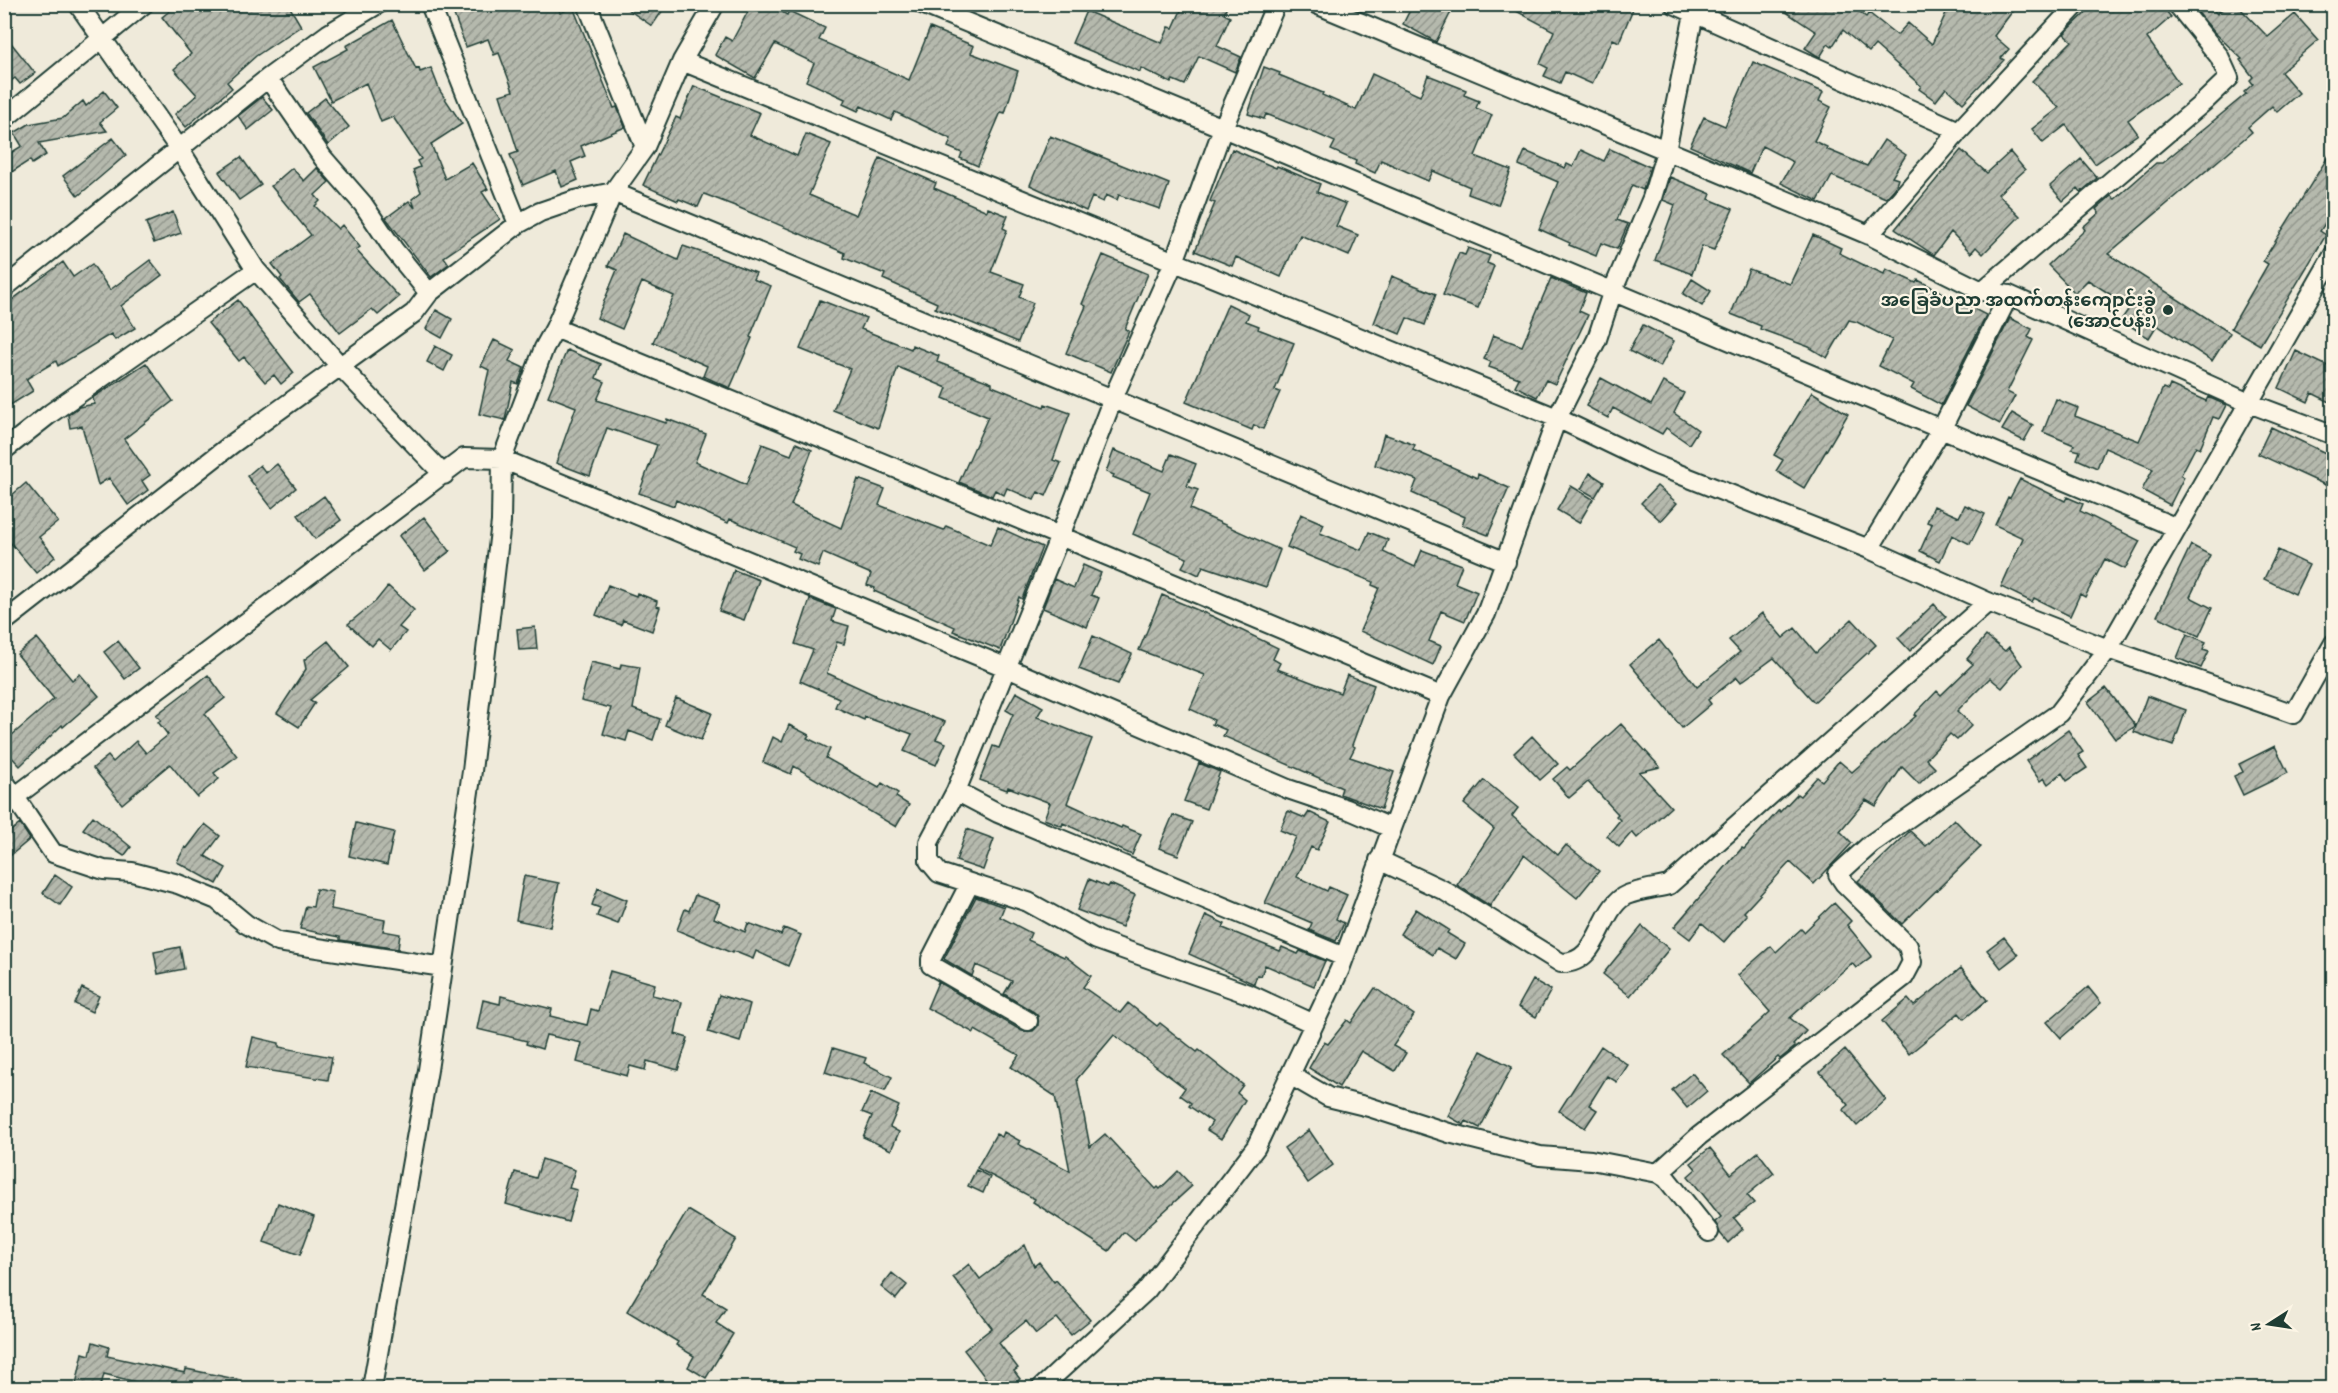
<svg xmlns="http://www.w3.org/2000/svg" width="2338" height="1393" font-family="Dekko,'Noto Sans Myanmar',sans-serif">
	<defs>
		<pattern id="building-hatch" width="6" height="6" patternUnits="userSpaceOnUse" patternTransform="scale(1.5)"><rect width="6" height="6" fill="#b5b9ad"/><path d="M-1 1l2-2M0 6l6-6M5 7l2-2" fill="none" stroke="#93988e"/></pattern>
	</defs>
	<rect width="100%" height="100%" fill="#efeada"/>
	<filter id="ink" filterUnits="userSpaceOnUse"><feTurbulence type="fractalNoise" baseFrequency=".0167" numOctaves="2"/><feDisplacementMap in="SourceGraphic" scale="12" xChannelSelector="R" yChannelSelector="G"/><feConvolveMatrix kernelMatrix="1 2 1 2 8 2 1 2 1" color-interpolation-filters="sRGB"/></filter>
	<g filter="url(#ink)">
		<path fill="url(#building-hatch)" stroke="#1f3d34" stroke-width="1.5" d="M178 4H288L301 26 256 56 227 82 232 88 186 127 175 114 197 95 174 69 191 54 162 17Z
			M450 4H557L560 13 573 7 614 108 617 107 625 127 581 146 585 156 571 162 578 180 562 187 556 171 523 185 510 155 518 152 500 95 513 91 499 53 494 55 488 39 466 47Z
			M620 4H667L652 26Z
			M752 4H768L787 15 789 11 825 28 819 40 909 80 930 28 974 46 971 53 1018 71 1005 113 1001 112 978 166 960 158 962 153 948 147 951 139 895 112 891 120 861 106 858 111 843 104 845 99 806 81 814 63 775 44 755 78 715 55 725 37 732 41Z
			M1184 4H1228L1224 14 1230 17 1217 46 1241 57 1235 72 1199 56 1185 85 1173 80 1171 83 1141 68 1140 72 1072 43 1086 11 1162 43 1169 27 1173 28Z
			M1413 4H1455L1436 42 1403 24Z
			M1503 4H1635L1619 42 1613 39 1592 84 1565 72 1560 83 1544 76 1548 68 1540 64 1554 31Z
			M1774 4H1850L1866 17 1869 13 1897 35 1908 23 1932 44 1950 4H2018L1994 36 2009 49 2001 58 2004 60 1963 103 1946 88 1936 101 1919 89 1921 86 1875 45 1869 52 1843 30 1832 47 1828 44 1820 57 1816 55 1805 48 1816 32Z
			M2095 4H2160L2171 17 2147 38 2179 83 2128 120 2138 134 2095 164 2066 125 2043 143 2032 129 2059 108 2032 81 2072 41 2064 34Z
			M2202 4H2208L2217 14 2227 4H2236L2268 37 2295 14 2318 40 2281 72 2299 93 2277 112 2272 106 2248 127 2252 132 2108 254 2230 333 2212 361 2157 325 2149 338 2121 320 2130 307 2088 280 2075 293 2048 265 2085 230 2083 227 2099 213 2096 209 2111 196 2115 199 2156 163H2162L2246 94 2244 92 2253 84 2250 80 2253 77 2240 60 2242 59 2214 32 2196 10Z
			M392 20 416 69 419 68 420 72 431 68 440 91 462 124 431 144 445 179 472 163 488 189 482 192 500 219 444 257 449 264 431 277 386 218 409 201 415 208 412 199 421 192 413 170 420 167 417 161 421 159 393 117 381 122 366 83 331 101 314 67 348 49 346 46Z
			M4 34 35 73 20 84 15 78 4 86Z
			M1753 62 1823 92 1819 101 1831 107 1814 141 1827 147 1826 149 1867 166 1884 140 1906 155 1892 177 1898 179 1895 188 1886 198 1832 176 1818 201 1781 183 1793 162 1762 146 1750 173 1690 146 1704 117 1725 126Z
			M1264 67 1280 73 1279 75 1323 93 1322 95 1356 110 1372 74 1420 96 1428 75 1466 90 1464 95 1479 101 1476 108 1492 115 1475 156 1511 170 1498 205 1468 194 1470 187 1433 171 1428 181 1381 160 1375 173 1355 164 1356 161 1331 150 1335 142 1317 134 1266 114 1264 119 1248 114Z
			M694 86 760 113 750 135 797 156 806 134 831 144 809 195 856 215 880 158 936 183 934 188 987 211 988 208 1008 216 1003 228 1007 230 991 272 1024 284 1019 297 1033 303 1018 342 935 308 937 303 883 279 885 274 844 258 845 253 735 206 704 194 698 207 679 199 678 201 643 185 676 117 680 119Z
			M104 91 117 108 100 122 107 131 39 143 46 155 32 164 30 160 4 177V157L22 146 14 133 29 124 63 118 83 101 86 106Z
			M262 97 273 110 248 130 238 116Z
			M325 98 349 127 328 145 306 113Z
			M1050 136 1169 184 1160 209 1119 195 1117 200 1106 195 1103 202 1092 197 1086 211 1030 185Z
			M113 138 126 155 78 196 63 176Z
			M2334 147V210L2320 231 2326 235 2260 345 2231 328 2268 264 2263 261Z
			M1232 149 1276 168 1277 166 1320 184 1317 192 1346 204 1336 226 1358 235 1349 256 1300 235 1281 277 1236 257 1232 266 1195 251 1215 203 1210 201Z
			M1610 149 1650 167 1643 190 1632 185 1617 220 1628 224 1617 249 1601 243 1596 256 1569 245 1570 243 1539 229 1558 182 1519 165 1525 151 1565 168 1567 164 1573 167 1581 150 1604 161Z
			M1961 150 1987 173 2010 152 2025 170 1998 194 2020 216 1983 254 1976 247 1971 253 1951 232 1934 255 1895 229Z
			M241 157 261 185 239 200 219 172Z
			M2081 159 2097 178 2081 192 2078 188 2063 201 2050 186Z
			M292 168 304 181 317 168 329 182 315 195 320 201 315 206 338 229 342 225 360 247 356 250 399 297 378 315 372 309 340 333 310 294 299 302 280 279 282 277 272 264 311 235 271 186Z
			M1670 177 1711 194 1709 199 1733 209 1714 250 1702 246 1692 274 1655 260 1675 205 1663 200Z
			M173 212 181 233 154 243 146 223Z
			M623 234 678 260 683 246 715 257 756 273 753 279 771 286 750 337 752 338 730 388 703 376 707 366 653 342 674 296 642 282 622 329 597 318 617 270 608 266Z
			M1813 235 1841 248 1839 253 1864 265 1863 266 1864 265 1884 274 1886 269 1916 283 1918 280 1986 315 1941 405 1911 389 1914 384 1879 366 1892 340 1857 322 1849 320 1827 358 1809 347 1760 329 1761 326 1731 314 1749 269 1790 284Z
			M1468 248 1490 256 1487 263 1494 266 1478 308 1443 295 1459 253 1465 255Z
			M1103 255 1148 274 1125 329 1129 331 1111 372 1066 353 1086 306 1082 304Z
			M150 260 162 275 121 306 135 328 115 340 111 334 58 366 56 361 26 379 33 391 4 409V306L63 262 73 277 92 264 110 290Z
			M1392 276 1436 294 1425 325 1407 318 1400 334 1374 323Z
			M1551 278 1586 293 1579 311 1588 315 1555 384 1546 380 1537 397 1515 386 1519 378 1489 367 1491 362 1484 359 1493 335 1522 346Z
			M1692 279 1711 291 1702 306 1683 294Z
			M238 300 294 373 281 384 274 375 265 382 244 357 239 361 208 323Z
			M820 300 866 318 861 329 911 349 912 345 939 356 937 362 992 383V386L1044 407 1045 404 1070 413 1053 460 1061 463 1046 496 1038 492 1034 500 1007 488 1004 495 995 490 992 496 959 482 988 417 943 398 947 388 898 367 878 428 833 410 850 369 800 349Z
			M1228 304 1249 314 1246 321 1259 326 1258 329 1294 343 1275 390 1280 392 1263 429 1254 425 1252 430 1186 402Z
			M436 310 452 319 442 338 426 329Z
			M2010 318 2032 329 2028 337 2033 340 2007 392 2015 396 2000 424 1966 406Z
			M1643 325 1674 341 1660 367 1629 351Z
			M494 340 515 350 509 361 524 368 518 384 513 382 505 420 479 414 489 370 481 366Z
			M435 346 452 355 444 371 427 362Z
			M567 350 601 364 596 378 605 382 597 400 666 423 667 419 706 434 695 462 746 485 762 444 791 455 796 443 812 450 791 505 841 528 858 479 885 489 879 505 944 530 946 526 990 545 998 527 1042 547 1022 599 1019 597 1000 650 953 631 955 627 874 591 875 588 867 585 871 574 823 553 818 567 798 559 800 554 793 551 795 547 730 519 728 523 676 500 674 506 639 493 657 445 607 428 590 476 556 463 576 407 548 396Z
			M2296 351 2334 369V404L2312 393 2308 402 2279 388Z
			M146 363 173 401 124 439 150 475 142 481 148 490 128 505 109 478 98 485 82 426 70 428 68 415 79 407 95 404 92 398Z
			M1601 378 1651 405 1663 382 1684 393 1674 413 1698 430 1689 444 1666 428 1662 434 1613 408 1608 418 1586 406Z
			M2170 385 2206 401 2208 397 2226 405 2219 419 2213 417 2200 448 2196 446 2181 475 2184 477 2170 505 2142 490 2153 469 2105 448 2097 468 2077 459 2080 451 2072 449 2074 445 2043 432 2056 399 2078 408 2075 416 2139 441 2163 388 2168 390Z
			M1812 392 1848 414 1804 488 1776 471 1783 460 1774 455Z
			M2012 413 2033 425 2024 441 2002 430Z
			M2271 427 2334 457V489L2258 454Z
			M1384 434 1415 445 1413 450 1477 478 1478 474 1509 488 1488 535 1462 525 1465 517 1412 493 1417 480 1375 465Z
			M1114 450 1164 471 1171 454 1196 464 1187 486 1198 490 1190 509 1280 550 1266 587 1203 566 1199 575 1182 567 1187 558 1133 534 1150 492 1113 477 1114 475 1106 472Z
			M277 464 296 488 272 508 247 476 260 465 266 473Z
			M1590 473 1604 482 1595 497 1581 489Z
			M2020 479 2065 501 2067 497 2083 504 2080 511 2140 541 2125 569 2105 559 2085 597 2080 594 2070 616 2034 598 2032 602 2001 587 2023 538 1995 525 2008 497 2010 498Z
			M26 483 58 522 39 537 55 557 36 573 4 535V502Z
			M1571 486 1593 499 1579 523 1557 510Z
			M1657 486 1677 503 1661 521 1641 503Z
			M324 496 341 520 315 539 298 515Z
			M1965 505 1985 514 1970 544 1952 535 1940 561 1920 551 1932 524 1927 522 1934 506 1959 517Z
			M1301 514 1324 524 1320 533 1361 550 1369 532 1388 540 1383 552 1415 567 1422 550 1462 565 1455 583 1477 592 1465 621 1441 611 1429 641 1441 646 1433 665 1360 631 1379 588 1372 585 1373 582 1287 547Z
			M424 517 450 551 425 570 399 536Z
			M2191 545 2210 555 2190 597 2212 608 2199 636 2157 616Z
			M2278 550 2309 565 2295 594 2264 579Z
			M1083 565 1101 573 1091 595 1099 598 1087 627 1043 608 1054 579 1074 588Z
			M734 570 759 580 744 620 719 611Z
			M608 585 636 596 637 593 657 601 656 606 660 607 652 631 623 620 621 625 596 615Z
			M388 586 414 610 399 627 406 632 391 650 378 639 372 646 348 624 376 601Z
			M1162 595 1214 617 1278 648 1273 659 1280 663 1277 669 1340 693 1347 675 1374 685 1352 745 1355 747 1350 757 1394 772 1381 809 1340 794 1342 788 1223 736 1226 730 1212 724 1214 720 1190 709 1205 675 1139 650Z
			M810 599 836 609 832 621 849 626 844 644 837 642 827 673 875 695 874 696 945 722 936 739 946 743 936 765 904 751 912 734 865 717 864 720 835 707 839 698 800 681 813 650 795 644Z
			M1934 604 1946 617 1910 651 1898 638Z
			M1762 613 1783 638 1795 628 1816 653 1852 619 1876 645 1814 702 1774 658 1741 682 1737 677 1708 700 1711 704 1682 728 1630 664 1659 640 1697 687 1740 652 1729 640Z
			M535 627 537 649 519 650 517 629Z
			M2187 634 2206 642 2203 649 2209 651 2201 668 2177 658Z
			M1093 636 1132 654 1118 684 1079 669Z
			M1986 636 2005 651 2009 647 2022 665 2002 688 1990 678 1957 711 1972 725 1957 740 1950 734 1926 759 1935 768 1919 784 1902 767 1876 806 1866 800 1840 831 1852 843 1814 884 1790 862 1744 912 1747 915 1724 942 1702 923 1690 939 1674 927 1742 848 1744 849 1779 810 1780 812 1797 794 1800 796 1817 777 1822 781 1839 761 1852 772 1916 716 1914 715 1937 691 1941 695 1973 664 1967 659Z
			M37 638 72 680 80 674 99 696 63 727 62 725 20 766 4 749V742L54 699 17 654Z
			M118 641 139 668 125 679 104 652Z
			M328 641 349 667 310 700 315 703 299 727 277 713 306 669 304 660Z
			M591 662 620 669 621 664 640 667 633 709 660 719 653 740 629 731 626 741 603 734 611 708 581 701Z
			M208 675 225 698 205 714 237 756 214 773 219 779 197 797 170 764 122 804 93 768 108 756 113 762 136 741 146 753 168 735 158 722 161 720 156 715Z
			M2106 688 2136 726 2115 739 2088 702Z
			M1016 692 1043 707 1037 717 1092 739 1067 803 1121 828 1122 826 1141 834 1132 855 1063 823 1062 826 1044 819 1050 803 1008 787 1007 790 980 780 993 746 999 748 1013 714 1006 710Z
			M2147 696 2186 710 2173 746 2134 732Z
			M676 698 712 713 701 740 665 725Z
			M1621 724 1660 767 1639 772 1671 807 1637 838 1632 832 1619 847 1607 836 1620 820 1616 816 1618 814 1588 782 1569 798 1553 779 1567 767 1570 770Z
			M789 725 809 735 807 738 830 749 826 758 879 788 882 783 898 793 896 797 909 805 896 827 794 766 791 774 763 762 773 737 782 742Z
			M2068 730 2083 752 2078 755 2087 768 2067 781 2062 773 2048 784 2044 778 2040 781 2026 761Z
			M1532 736 1558 764 1540 780 1514 753Z
			M2275 746 2288 773 2243 795 2234 776 2243 772 2239 764Z
			M1199 763 1220 772 1206 809 1184 801Z
			M1484 780 1518 808 1512 816 1558 855 1566 845 1599 871 1577 898 1524 855 1490 906 1457 885 1494 829 1464 804Z
			M1288 811 1305 818 1309 812 1330 822 1317 850 1311 847 1297 877 1327 891 1329 887 1347 895 1336 919 1344 923 1336 941 1309 930 1312 923 1265 903 1296 837 1280 830Z
			M1173 815 1192 822 1178 855 1159 848Z
			M93 816 131 847 124 856 83 829Z
			M1954 819 1981 847 1902 924 1858 881 1910 831 1926 846Z
			M356 823 394 832 387 865 349 856Z
			M20 824 30 839 4 861V836Z
			M205 824 220 836 205 856 226 868 217 884 177 862 185 847 187 848Z
			M967 829 994 839 983 870 956 861Z
			M55 875 72 887 60 905 43 893Z
			M524 876 559 883 550 927 516 920Z
			M1089 879 1108 887 1110 884 1135 895 1122 927 1077 910Z
			M598 888 627 900 618 924 597 916 600 908 592 905Z
			M316 889 333 892 331 909 385 920 383 931 400 934 398 949 340 940V937L300 929 306 906 313 907Z
			M695 895 720 904 714 918 745 932 748 923 781 935 784 928 801 935 788 966 756 951 753 959 733 951 732 953 677 930 685 909 689 911Z
			M976 897 1004 907 1000 917 1031 933 1028 940 1064 957 1065 956 1091 976 1083 987 1120 1013 1128 1003 1157 1026 1160 1023 1197 1052 1199 1050 1243 1085 1237 1093 1245 1100 1221 1139 1207 1130 1212 1122 1189 1106 1191 1103 1180 1095 1185 1088 1114 1035 1077 1079 1090 1147 1105 1134 1156 1189 1158 1187 1160 1189 1178 1171 1192 1186 1149 1225 1135 1241 1124 1232 1109 1251 1033 1202 1035 1199 977 1168 996 1134 1002 1137 1004 1132 1020 1141 1018 1144 1070 1171 1055 1096 1011 1067 1019 1055 975 1030 974 1033 927 1008 938 982 1022 1031H1033L1038 1026V1016L1034 1012 1004 994 1012 981 976 965 972 976 944 959Z
			M1834 903 1851 921 1847 925 1872 956 1856 968 1852 963 1790 1018 1806 1031 1793 1045 1795 1047 1780 1059 1778 1057 1749 1083 1723 1055 1770 1012 1738 975 1771 946 1776 952 1801 929 1804 932Z
			M1416 909 1449 930 1447 933 1465 944 1456 959 1437 948 1433 955 1400 934Z
			M1206 915 1225 924 1223 928 1280 951 1282 947 1298 954 1300 951 1325 961 1314 986 1265 965 1261 976 1257 975 1254 984 1189 954Z
			M1642 926 1669 949 1630 996 1603 974Z
			M2004 937 2018 955 2001 968 1987 950Z
			M180 947 184 969 158 974 154 952Z
			M1961 968 1987 1000 1964 1019 1959 1013 1909 1054 1882 1021 1908 999 1914 1006Z
			M610 971 655 984 652 995 682 1002 675 1034 688 1038 678 1070 647 1061 645 1070 630 1066 627 1076 577 1062 582 1043 546 1035 542 1049 526 1044 527 1041 477 1029 483 1000 500 1004 501 996 552 1009 550 1016 587 1025 591 1009 598 1011Z
			M1533 980 1551 990 1536 1017 1518 1007Z
			M2088 987 2101 1003 2061 1038 2047 1022Z
			M82 988 99 996 92 1012 75 1004Z
			M1375 988 1414 1015 1393 1046 1406 1053 1395 1071 1361 1051 1339 1087 1309 1068 1324 1042 1328 1044 1347 1020 1351 1023Z
			M719 995 750 1004 740 1042 708 1032Z
			M253 1037 279 1043V1047L332 1057 328 1080 246 1067Z
			M1601 1046 1628 1065 1617 1082 1607 1076 1589 1105 1597 1110 1585 1128 1559 1111Z
			M833 1048 866 1058 864 1063 892 1077 885 1091 825 1072Z
			M1845 1050 1886 1100 1857 1126 1843 1110 1849 1105 1820 1072Z
			M1481 1051 1512 1067 1480 1128 1466 1121 1464 1125 1448 1116Z
			M1692 1073 1707 1091 1687 1108 1672 1090Z
			M871 1093 899 1106 890 1127 899 1132 891 1150 863 1137 872 1116 862 1112Z
			M1309 1130 1333 1165 1308 1183 1284 1148Z
			M1710 1148 1731 1174 1758 1152 1774 1173 1747 1195 1754 1203 1734 1218 1743 1229 1728 1243 1720 1233 1715 1222 1721 1217 1688 1176 1696 1169 1691 1163Z
			M542 1159 575 1170 569 1188 577 1190 568 1222 506 1204 515 1172 536 1178Z
			M976 1170 990 1177 983 1193 968 1186Z
			M278 1203 314 1217 300 1255 264 1242Z
			M688 1210 736 1239 703 1294 726 1308 716 1323 733 1334 706 1378 688 1367 694 1356 676 1345 678 1342 627 1311Z
			M1025 1245 1034 1266 1039 1262 1054 1282 1056 1280 1090 1320 1071 1335 1057 1318 1036 1334 1026 1321 999 1343 1018 1368 1014 1371 1020 1379 1009 1389H994L964 1350 992 1328 953 1277 969 1264 980 1279Z
			M892 1273 907 1285 896 1299 881 1287Z
			M93 1342 109 1347 107 1356 185 1373 186 1369 241 1380V1389H139L140 1383 104 1374 100 1389H75L83 1353 90 1355Z"/>
		<g fill="none" stroke-linecap="round" stroke-linejoin="round">
			<g stroke="#1f3d34" stroke-width="22">
				<path id="minor" d="M78 4 180 150 256 270 340 366 444 475
					M430 4 518 224
					M587 4 645 147
					M922 4 1223 128 2177 528
					M1276 4 1223 128 1174 262 1113 398 1060 536 956 791 998 813 1344 957
					M1316 4 1869 235 1982 291 2009 295 2249 403 2334 435
					M1674 4 1959 131
					M682 61 1557 418 1651 463 1869 549 1988 602 2108 649 2294 714 2334 643
					M268 78 323 158 363 204 394 250 429 293
					M4 119 144 4
					M1869 235 1959 131 2077 4
					M4 288 268 78 328 34 378 4
					M1982 291 2205 101 2229 78 2219 56 2177 4
					M555 328 1060 536 1441 696
					M4 450 51 413 256 270
					M1869 549 1942 428 2009 295
					M4 622 232 444 414 313 429 293 518 224 540 212 575 200 613 192 1506 562
					M4 781 53 853 104 870 132 872 178 884 217 900 246 924 278 942 443 967
					M956 791 929 842V861L939 873 1028 902 1097 940 1251 995 1314 1024
					M4 805 464 458 502 459 1005 667 1288 789 1347 809 1391 828
					M1379 860 1443 890 1561 963C1599 964 1598 914 1623 897 1632 891 1657 888 1669 885L1988 602
					M970 883 931 959V965L1028 1021
					M1290 1075 1328 1097 1369 1107 1449 1133 1540 1156 1591 1160 1658 1173 1666 1178 1709 1232
					M1658 1173 1699 1136 1904 977 1912 962 1908 946 1844 883 1838 874 1871 844 2059 713 2108 649 2334 254
					M372 1388 428 1070 472 771 501 522 502 459 544 348 555 328 613 192 645 147 682 61 715 4
					M1041 1388 1146 1291 1256 1147 1340 969 1441 696 1486 614 1557 418 1597 339 1613 290 1652 198 1666 151 1696 4"/>
			</g>
			<use href="#minor" stroke="#fcf5e5" stroke-width="18"/>
		</g>
	</g>
	<circle fill="#1f3d34" stroke="#fcf5e5" stroke-width="2" cx="2168" cy="310" r="6"/>
	<g text-anchor="middle" stroke-width="4.5" stroke-linejoin="round" paint-order="stroke">
		<g font-size="18" font-weight="bold" fill="#1f3d34" stroke="#fcf5e5" text-anchor="end">
			<text x="2156" y="306">အခြေခံပညာ အထက်တန်းကျောင်းခွဲ<tspan x="2156" dy="21">(အောင်ပန်း)</tspan></text>
		</g>
	</g>
	<rect width="2338" height="1393" fill="none" stroke="#fcf5e5" stroke-width="24"/>
	<rect x="12" y="12" width="2314" height="1369" fill="none" stroke="#1f3d34" stroke-width="2" filter="url(#ink)"/>
	<g transform="translate(2269 1324) rotate(258)" stroke="#fcf5e5" stroke-width="4.5" paint-order="stroke">
	<path d="M0-4.5L10 22L0 15L-10 22Z" fill="#1f3d34"/>
	<text y="-9" font-size="16" font-weight="bold" text-anchor="middle" fill="#1f3d34">N</text>
	</g>
</svg>
